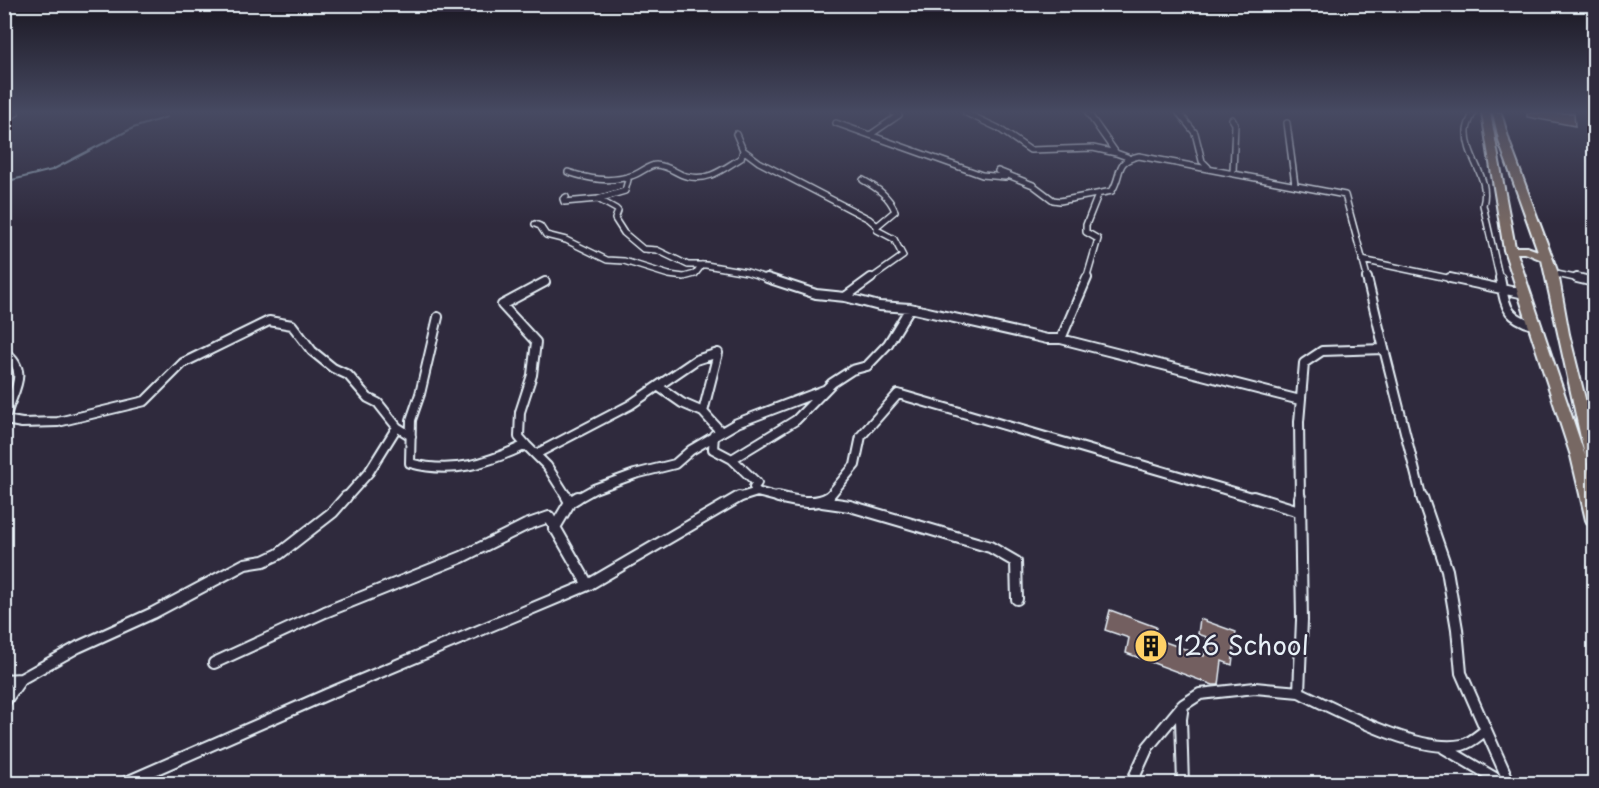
<svg xmlns="http://www.w3.org/2000/svg" width="1599" height="788" font-family="'Playpen Sans',sans-serif">
	<rect width="100%" height="100%" fill="#2f2a3d"/>
	<filter id="ink" filterUnits="userSpaceOnUse"><feTurbulence type="fractalNoise" baseFrequency=".0167" numOctaves="2"/><feDisplacementMap in="SourceGraphic" scale="12" xChannelSelector="R" yChannelSelector="G"/><feConvolveMatrix kernelMatrix="1 2 1 2 8 2 1 2 1" color-interpolation-filters="sRGB"/></filter>
	<g filter="url(#ink)">
		<g fill="none" stroke-linecap="round" stroke-linejoin="round">
			<path stroke="#8d9ead" stroke-width="2" d="M4 182 52 170 133 128 167 117"/>
		</g>
		<path fill="#735e61" stroke="#e8f1f8" stroke-width="1.5" d="M1527 113H1574L1575 126 1527 117Z
			M1110 610 1156 627 1154 638 1204 656 1207 637 1198 634 1200 619 1236 632 1232 665 1222 661 1219 685H1213L1126 653 1129 638 1105 630Z"/>
		<g fill="none" stroke-linecap="round" stroke-linejoin="round">
			<g stroke="#e8f1f8" stroke-width="8">
				<path id="minor-far2" d="M966 113 998 128 1030 150 1093 148 1116 153
					M1088 113 1116 153 1127 157
					M1179 113 1195 133 1202 161 1208 167
					M1473 113C1471 118 1467 126 1467 131 1466 159 1491 177 1483 205L1500 280
					M1232 119 1235 124 1233 172
					M4 121 16 113
					M836 123 982 175 1005 177
					M1287 123 1295 185
					M736 134 743 150 759 162 869 219 877 226
					M870 135 899 115 894 113
					M998 171 1033 185 1053 200 1060 201 1112 191C1123 173 1114 161 1139 156L1345 195 1368 280
					M568 172C589 179 609 183 631 176 640 174 648 165 656 165 671 166 676 174 686 176 709 182 723 169 741 158L743 150
					M863 180C877 188 889 196 895 211L877 226V230L894 239 903 256 869 280
					M566 197 563 199 564 202 598 199 616 209 618 211 615 219 624 233 643 249 657 250 688 265H706L747 272 772 280
					M598 199 625 191 628 180 624 178
					M535 224 540 226 546 235 566 240 607 260 624 261 669 275 684 277 695 274 702 265
					M1362 260 1457 280
					M1552 273 1584 280
					M1086 280 1098 239 1086 232V225L1098 195"/>
			</g>
			<g stroke="#e8f1f8" stroke-width="12">
				<path id="minor-far1" d="M767 278 816 294 845 297 879 306 910 308 1047 339H1061L1300 400
					M1367 278 1384 349
					M1450 278 1525 294
					M1500 278C1506 308 1505 317 1536 326
					M1577 278 1594 282
					M845 297 871 278
					M438 317 420 394 411 420 410 463C453 475 487 463 526 445L547 466 568 499
					M1061 339 1087 278
					M1384 349 1422 499
					M4 352C33 373 10 393 5 420L22 423 58 422 145 401 183 363 269 321 292 325 312 351 333 368 348 375 368 398 378 403 397 427 411 436
					M659 387 682 403 703 412 721 432
					M703 412 718 353
					M714 435 713 449 732 459
					M526 445 519 437 520 412 532 375 536 342 502 305 545 282
					M536 454 630 405 696 360 718 353
					M757 492 754 487 757 483 732 459 796 420 832 383 852 370 867 366 888 344 910 308
					M345 499 369 472 397 427
					M576 499 594 489 635 474 675 464 691 450 737 423 824 390
					M735 499 757 492 784 499
					M827 499 855 465 861 436 898 394 1258 499
					M1300 499 1299 422 1304 363 1322 351 1384 349"/>
			</g>
			<g stroke="#e8f1f8" stroke-width="14">
				<path id="minor" d="M778 497C794 501 816 506 829 497
					M1253 497 1299 511
					M1300 497 1302 620 1299 692C1339 711 1418 754 1462 745 1471 743 1479 735 1486 730L1461 673 1457 629 1447 570 1422 497
					M570 502 578 497
					M822 502 850 506 990 547 1016 562 1017 599
					M554 529 570 502 567 497
					M214 663 325 612 462 557 526 525 549 517 588 585
					M4 680 21 679
					M4 703 21 679 78 647 153 613 245 564 264 561 279 554 333 512 346 497
					M1486 730 1510 784
					M1444 748 1505 784
					M122 784 328 694 588 585 739 497
					M1131 784 1148 747 1182 706
					M1183 784 1181 719 1183 705 1200 694 1255 688 1299 692"/>
			</g>
			<g stroke="#e8f1f8" stroke-width="4">
				<path id="trunk" d="M1482 113H1490L1515 247H1527L1538 251 1500 144 1493 113H1501L1510 144 1558 273 1569 334 1594 435V467L1589 466 1587 462 1594 492V526L1588 524 1586 520 1571 456 1504 250ZM1517 253H1525L1542 260 1585 456Z"/>
			</g>
			<use href="#minor-far2" stroke="#2f2a3d" stroke-width="5"/>
			<use href="#minor-far1" stroke="#2f2a3d" stroke-width="8"/>
			<use href="#minor" stroke="#2f2a3d" stroke-width="10"/>
			<use href="#trunk" fill="#776864" fill-rule="evenodd"/>
		</g>
	</g>
	<linearGradient id="sky" x2="0" y2="1"><stop stop-color="#1a1722"/><stop offset="0.5" stop-color="#474a62"/><stop offset="1" stop-color="#474a62" stop-opacity="0"/></linearGradient>
	<rect width="1599" height="224" fill="url(#sky)"/>
	<defs>
		<g id="building-disc" transform="scale(1.725)"><circle r="9.5" fill="#ffd166" stroke="#2f2a3d"/><path d="M-4-6H4V6H1V3H-1V6H-4ZM-2.5-4.3h1.7v1.8h-1.7ZM.8-4.3h1.7v1.8H.8ZM-2.5-1h1.7V.8h-1.7ZM.8-1h1.7V.8H.8Z" fill="#111"/></g>
	</defs>
	<g fill-rule="evenodd">
		<use href="#building-disc" x="1151" y="646"/>
	</g>
	<g text-anchor="middle" stroke-width="4.5" stroke-linejoin="round" paint-order="stroke">
		<g font-size="26" fill="#e8f1f8" stroke="#2f2a3d" text-anchor="start">
			<text x="1174" y="655">126 School</text>
		</g>
	</g>
	<rect width="1599" height="788" fill="none" stroke="#2f2a3d" stroke-width="24"/>
	<rect x="12" y="12" width="1575" height="764" fill="none" stroke="#e8f1f8" stroke-width="2" filter="url(#ink)"/>
</svg>
